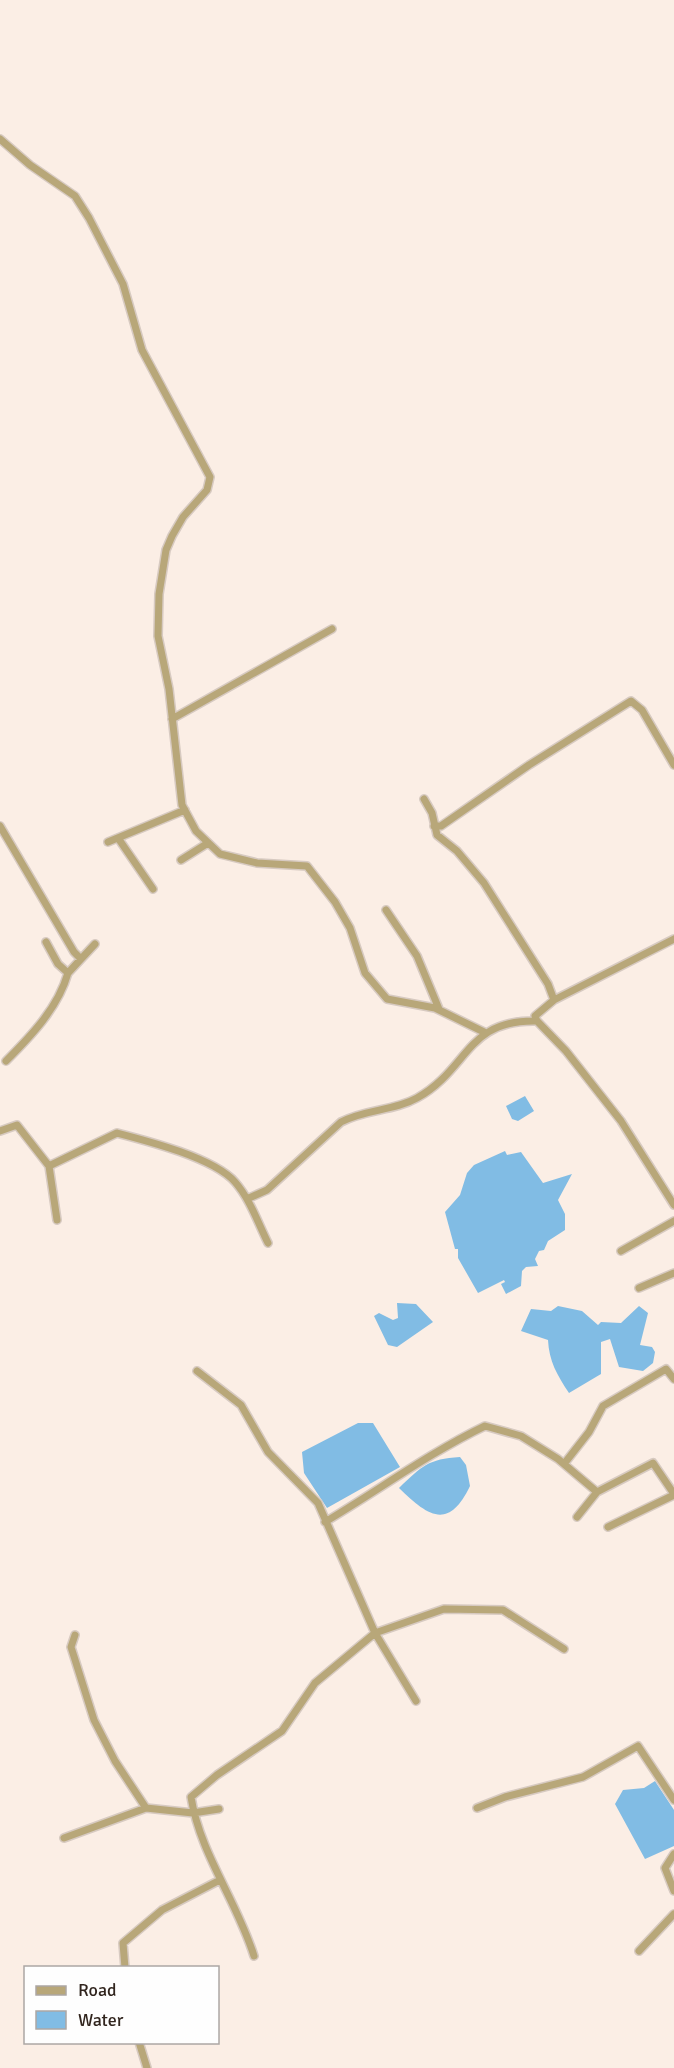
<svg xmlns="http://www.w3.org/2000/svg" width="674" height="2068" font-family="Signika,sans-serif">
	<rect width="100%" height="100%" fill="#fbeee5"/>
	<path fill="#81bce4" d="M525 1096 534 1111 518 1121 512 1119 506 1106Z
		M505 1151 507 1155 521 1152 543 1183 572 1174 558 1200 565 1214V1230L548 1241 544 1250 539 1251 535 1259 538 1266 526 1267 522 1271 521 1286 506 1294 501 1284 505 1282 504 1280 478 1293 458 1258V1249H455L445 1212 460 1195 467 1173 474 1165Z
		M397 1303 416 1304 433 1322 397 1347 388 1345 374 1316 379 1313 393 1320 398 1318Z
		M558 1306 582 1311 598 1325 601 1322 621 1323 639 1306 648 1313 640 1345 652 1347 655 1352 653 1363 643 1371 619 1367 610 1339 601 1342V1374L569 1393C557 1375 549 1361 548 1340L521 1331 531 1309 551 1311Z
		M358 1423H373L400 1467 327 1508 304 1473 302 1452Z
		M460 1457 466 1465 470 1486C448 1532 427 1515 399 1488 422 1466 428 1459 460 1457Z
		M655 1781 674 1810V1846L645 1859 615 1804 623 1790 644 1788Z"/>
	<g fill="none" stroke-linecap="round" stroke-linejoin="round">
		<g stroke="#d7cac1" stroke-width="10">
			<path id="minor" d="M0 139 30 165 75 196 89 218 123 284 142 350 210 477 207 490 183 517 172 536 166 550 159 594 158 636 169 689 182 805 196 831 220 854 257 863 307 866 335 902 350 928 365 973 387 999 435 1008 484 1032
				M172 719 332 629
				M424 799 432 813 437 835 457 851 484 883 548 984 554 1000
				M0 826 74 952 81 959 68 973 58 964 46 942
				M434 826H441L529 765 631 701 642 710 674 765
				M118 838 153 889
				M108 842 185 810
				M181 860 208 843
				M386 910 417 956 439 1009
				M674 939 554 1000 535 1016 537 1021 566 1051 621 1121 674 1205
				M81 959 95 944
				M6 1061C31 1036 58 1008 68 973
				M0 1131 17 1125 49 1166
				M247 1199 267 1190 341 1122C365 1109 394 1111 417 1098 469 1069 466 1019 537 1021
				M57 1220 49 1166 117 1133C148 1141 214 1158 235 1182 250 1199 258 1223 268 1243
				M621 1251 674 1221
				M639 1288 674 1273
				M197 1371 241 1405 268 1452 318 1503 375 1633 444 1609 503 1610 564 1649
				M564 1464 589 1432 603 1406 666 1369 674 1379
				M597 1492 653 1463 674 1494
				M325 1522C379 1490 429 1453 485 1426L521 1436 558 1459 597 1492 577 1517
				M608 1527 674 1495
				M146 1808 193 1813 219 1809
				M477 1808 505 1797 583 1777 638 1746 674 1800
				M64 1838 146 1808 115 1761 94 1720 71 1647 75 1635
				M674 1854 665 1868 674 1891
				M639 1951 674 1914
				M254 1956C237 1901 200 1854 191 1797L217 1775 282 1731 315 1683 375 1633 416 1701
				M125 1968 123 1943 162 1910 220 1880
				M139 2042 147 2068"/>
		</g>
		<use href="#minor" stroke="#b8a779" stroke-width="7"/>
	</g>
	<rect x="24" y="1966" width="195" height="78" fill="#fefefe" stroke="#aca7a4" stroke-width="1.5"/>
	<rect x="36" y="1986" width="30" height="9" fill="#b8a779" stroke="#aca7a4" stroke-width="1.5"/>
	<text x="78" y="1996" font-size="18" fill="#31251e">Road</text>
	<rect x="36" y="2011" width="30" height="18" fill="#81bce4" stroke="#aca7a4" stroke-width="1.5"/>
	<text x="78" y="2026" font-size="18" fill="#31251e">Water</text>
</svg>
